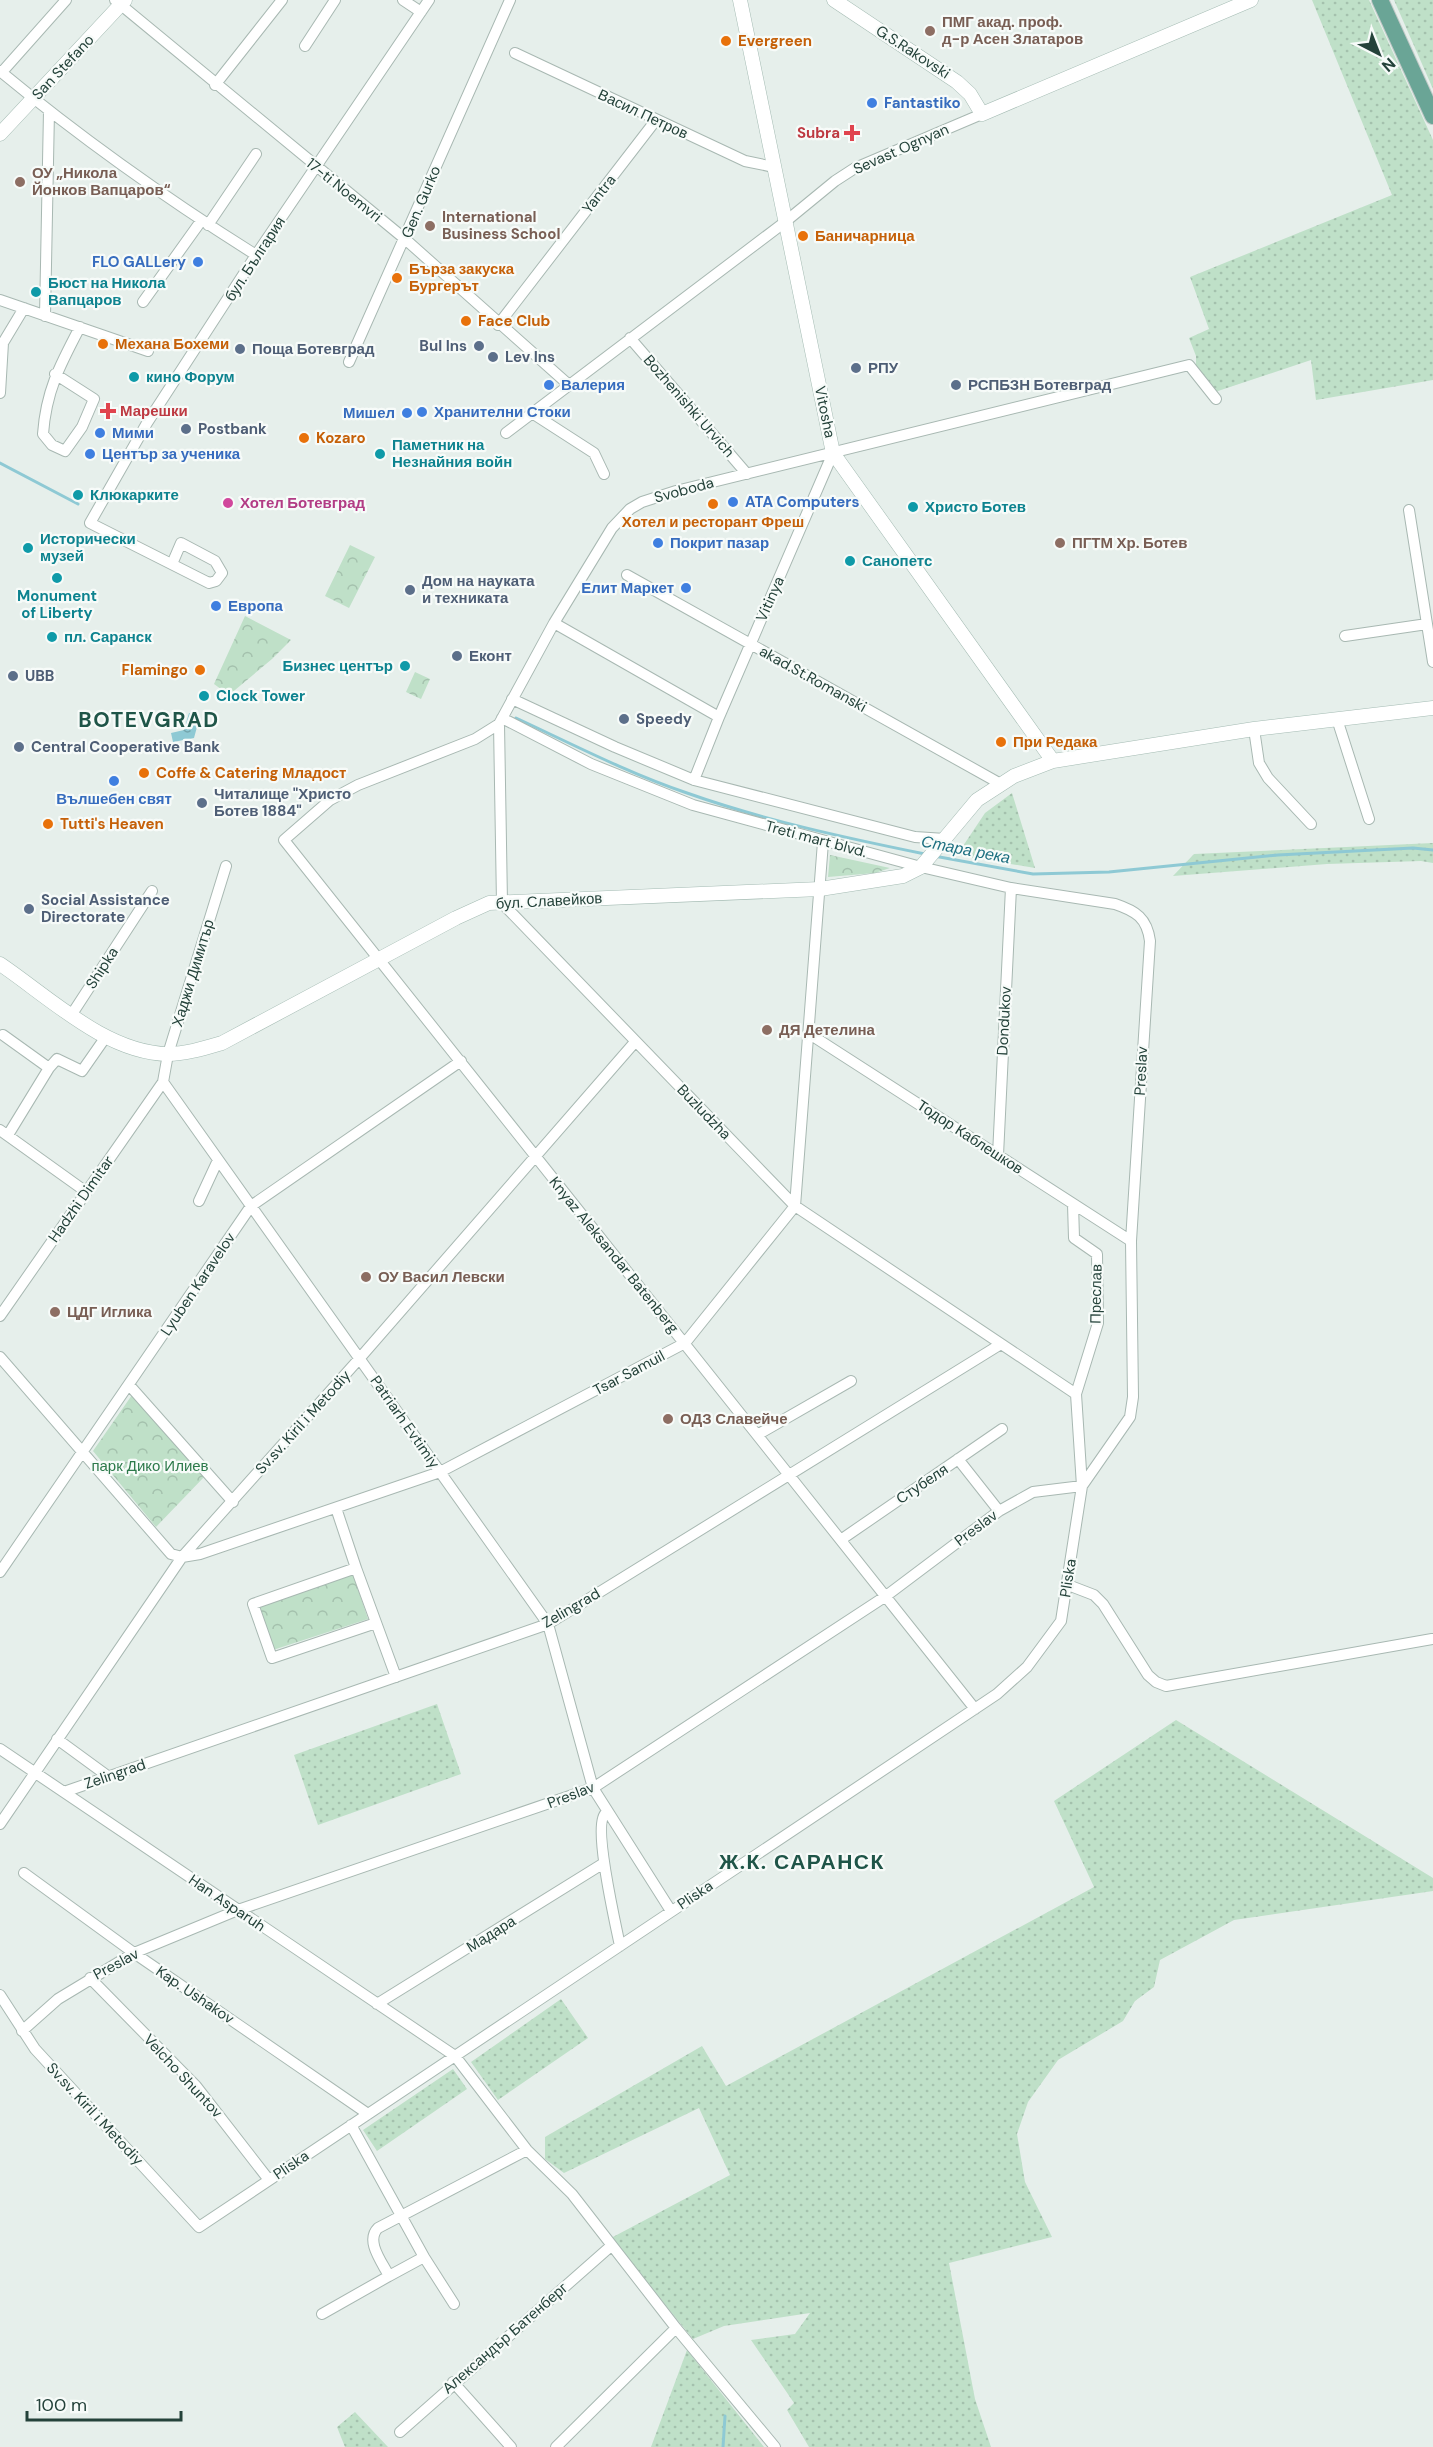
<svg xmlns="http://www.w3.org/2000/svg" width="1433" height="2447" font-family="'DM Sans',sans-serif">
	<defs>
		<pattern id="grass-dots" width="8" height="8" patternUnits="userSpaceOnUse" patternTransform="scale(1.5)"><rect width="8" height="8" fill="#bfe0c8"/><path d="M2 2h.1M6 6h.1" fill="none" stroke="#a4c1ad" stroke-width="1.8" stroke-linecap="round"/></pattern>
		<pattern id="park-crowns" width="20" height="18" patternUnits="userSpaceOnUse" patternTransform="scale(1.5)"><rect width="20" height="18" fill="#bfe0c8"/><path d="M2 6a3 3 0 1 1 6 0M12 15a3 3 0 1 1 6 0" fill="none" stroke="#a4c1ad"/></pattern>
		<pattern id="water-ripples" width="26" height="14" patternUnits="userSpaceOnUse" patternTransform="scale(1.5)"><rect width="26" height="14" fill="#8ec9d4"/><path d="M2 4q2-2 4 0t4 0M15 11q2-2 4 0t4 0" fill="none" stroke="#74a5ad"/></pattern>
	</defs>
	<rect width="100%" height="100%" fill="#e6efeb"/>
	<path fill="url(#grass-dots)" d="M1312 0H1369L1433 140V380L1316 400 1311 360 1215 392 1196 367V356L1189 338 1209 329 1190 277 1392 195Z
		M1394 0H1433V89Z
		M1012 793 1035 868 957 855 985 813Z
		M1433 843V863L1421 861 1327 864 1173 876 1194 854Z
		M437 1704 461 1774 318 1825 294 1755Z
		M1176 1720 1433 1878V1891L1234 1920 1160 1960 1154 1987 1135 2001 1123 2021 1058 2060 1028 2102 1017 2134 1025 2182 1052 2237 949 2263 975 2399 991 2447H809L787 2410 794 2403 751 2340 795 2334 810 2313 724 2326 693 2339 611 2238 730 2175 699 2108 564 2173 545 2159V2137L702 2046 726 2086 1094 1887 1054 1801Z
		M561 1999 588 2038 498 2100 471 2062Z
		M453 2069 467 2089 377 2151 363 2130Z
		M687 2350 764 2447H651Z
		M355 2412 388 2447H345L337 2427Z"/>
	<path fill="url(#park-crowns)" d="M350 545 375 557 349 608 325 596Z
		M245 616 291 640 272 659 229 695 214 684Z
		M415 672 430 679 421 699 406 692Z
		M830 855 890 868 875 873 828 877Z
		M132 1395 205 1476 156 1527 93 1451Z
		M353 1574 368 1619 273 1650 259 1606Z"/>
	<path fill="url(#water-ripples)" d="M189 713 200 716 194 738 173 742 171 733 184 730Z"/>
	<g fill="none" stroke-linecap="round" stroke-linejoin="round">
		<path stroke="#8ec9d4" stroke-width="3" d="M0 463 78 504
			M516 718C572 744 628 773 687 793 763 820 846 838 925 854
			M934 856 1033 874 1109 872 1278 855 1413 848 1433 850
			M723 2447 725 2416"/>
		<g stroke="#a8b8b2" stroke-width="12">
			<path id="street" d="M115 0 405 239 569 385
				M403 0 421 12
				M305 46 335 0
				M515 53 745 161 774 167
				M0 71C81 138 167 199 256 255
				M2 72 66 0
				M215 85 282 0
				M208 225 256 154
				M0 300 148 351
				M143 302 201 221
				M45 316 49 111
				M498 325 656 120
				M630 338 747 474
				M349 362 510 0
				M55 374 94 399 82 427 65 451 52 445 43 434C46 391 60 365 80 327
				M0 393 3 343 24 308
				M532 413 594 453 604 474
				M506 433 785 222 835 181 855 168 982 114
				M1409 510 1433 662
				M172 564 181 543 215 561 222 573 216 581 209 583 90 523 147 423 256 255 429 0
				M627 575 999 783
				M554 623 719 717
				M1345 636 1427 624
				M512 699 615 747 694 780 915 837 945 839
				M502 718 591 764 693 805 921 867 1011 888 1115 904C1136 911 1147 918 1150 941L1131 1241 1133 1397 1130 1417 1082 1486
				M1337 719 1369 819
				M499 724 502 903 795 1206 1076 1394
				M1254 729 1259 763 1268 778 1311 824
				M694 780 719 717 833 453
				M72 1014 152 891
				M808 1033 1131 1241
				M3 1035 49 1068 8 1135
				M49 1068 57 1059 82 1071 105 1038
				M163 1082 548 1624 593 1788 671 1911
				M0 1130 85 1191
				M998 1155 1011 888
				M199 1201 218 1160
				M0 1316 163 1082 168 1054 226 866
				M0 1357 171 1554 182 1557 200 1554 440 1472 685 1343 795 1206 823 842
				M130 1386 233 1502
				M757 1435 851 1381
				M958 1459 999 1511
				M336 1508 356 1568
				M842 1539 1002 1429
				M0 1572 251 1206 461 1061
				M1068 1585 1094 1595 1103 1604 1148 1675 1156 1682 1166 1686 1432 1639
				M376 1623 272 1658 253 1604 356 1568 396 1677
				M975 1709 284 840 330 800 358 785 475 739 499 724 554 623 612 528 630 509 642 502 676 491 1189 365 1216 399
				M57 1739 109 1777
				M0 1749 455 2056 527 2150 572 2194 676 2328 775 2447
				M64 1792 548 1624 1001 1344
				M606 1813C592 1823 616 1926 620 1946
				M0 1824 182 1557 359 1359 635 1042
				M24 1873 134 1953 368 2114
				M90 1978 196 2086 269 2180
				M0 1995 35 2049 199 2227 997 1694 1027 1667 1061 1621 1082 1486 1076 1394 1098 1323 1097 1254 1074 1238 1073 1204
				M377 2004 604 1863
				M22 2031 58 1999 134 1953 238 1910 593 1788 886 1596 999 1511 1033 1492 1082 1486
				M351 2125 424 2257 454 2304
				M389 2276 424 2257
				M322 2314 389 2276C382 2262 365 2241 378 2228L527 2150
				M453 2382 511 2447
				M400 2432 611 2246
				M556 2447 676 2328"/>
		</g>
		<g stroke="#a4bbb3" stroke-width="15">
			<path id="secondary" d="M740 0 833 453 1053 761
				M834 0 957 82 970 94 982 114 1251 0
				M0 134 125 0
				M0 964C49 997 106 1053 168 1054 186 1054 205 1048 222 1043L456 918 489 903 820 889 903 876 921 867 977 800 1014 776 1053 761 1254 729 1433 708"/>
		</g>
		<g stroke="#c2cac8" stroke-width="18">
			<path id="primary" d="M1380 0 1433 116"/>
		</g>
		<use href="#street" stroke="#fff" stroke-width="10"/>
		<use href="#secondary" stroke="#fff" stroke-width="14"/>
		<use href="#primary" stroke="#6aa596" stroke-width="16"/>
	</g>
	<g fill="#8d6e63" stroke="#f7fbf9" stroke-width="2">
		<circle cx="930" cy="31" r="6"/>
		<circle cx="20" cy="182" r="6"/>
		<circle cx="430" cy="226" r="6"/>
		<circle cx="1060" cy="543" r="6"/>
		<circle cx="767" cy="1030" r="6"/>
		<circle cx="366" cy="1277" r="6"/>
		<circle cx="55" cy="1312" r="6"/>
		<circle cx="668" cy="1419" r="6"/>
	</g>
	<g fill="#e8710a" stroke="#f7fbf9" stroke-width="2">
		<circle cx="726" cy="41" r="6"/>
		<circle cx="803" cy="236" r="6"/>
		<circle cx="397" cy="278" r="6"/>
		<circle cx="466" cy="321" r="6"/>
		<circle cx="103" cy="344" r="6"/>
		<circle cx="304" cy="438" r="6"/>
		<circle cx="713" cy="504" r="6"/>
		<circle cx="200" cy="670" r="6"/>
		<circle cx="1001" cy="742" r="6"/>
		<circle cx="144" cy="773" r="6"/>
		<circle cx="48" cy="824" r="6"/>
	</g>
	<g fill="#3f7fe0" stroke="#f7fbf9" stroke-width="2">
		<circle cx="872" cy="103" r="6"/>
		<circle cx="198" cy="262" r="6"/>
		<circle cx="549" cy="385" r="6"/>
		<circle cx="422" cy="412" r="6"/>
		<circle cx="407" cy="413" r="6"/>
		<circle cx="100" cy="433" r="6"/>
		<circle cx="90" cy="454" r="6"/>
		<circle cx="733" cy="502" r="6"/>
		<circle cx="658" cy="543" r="6"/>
		<circle cx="686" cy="588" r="6"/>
		<circle cx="216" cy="606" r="6"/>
		<circle cx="114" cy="781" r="6"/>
	</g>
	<g fill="#e0444e" stroke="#f7fbf9" stroke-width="2">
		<path d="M849 124h6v6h6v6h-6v6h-6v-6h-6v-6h6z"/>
		<path d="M105 402h6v6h6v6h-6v6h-6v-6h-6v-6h6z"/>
	</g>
	<g fill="#0f9aa8" stroke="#f7fbf9" stroke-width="2">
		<circle cx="36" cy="292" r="6"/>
		<circle cx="134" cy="377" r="6"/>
		<circle cx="380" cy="454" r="6"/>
		<circle cx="78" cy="495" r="6"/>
		<circle cx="913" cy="507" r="6"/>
		<circle cx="28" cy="548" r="6"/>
		<circle cx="850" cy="561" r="6"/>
		<circle cx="57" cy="578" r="6"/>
		<circle cx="52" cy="637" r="6"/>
		<circle cx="405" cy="666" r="6"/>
		<circle cx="204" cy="696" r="6"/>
	</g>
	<g fill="#5c6f8a" stroke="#f7fbf9" stroke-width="2">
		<circle cx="479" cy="346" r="6"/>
		<circle cx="240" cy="349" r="6"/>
		<circle cx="493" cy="357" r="6"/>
		<circle cx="856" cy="368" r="6"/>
		<circle cx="956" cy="385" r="6"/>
		<circle cx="186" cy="429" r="6"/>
		<circle cx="410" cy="590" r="6"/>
		<circle cx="457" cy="656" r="6"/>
		<circle cx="13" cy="676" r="6"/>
		<circle cx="624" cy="719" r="6"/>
		<circle cx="19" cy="747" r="6"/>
		<circle cx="202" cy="803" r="6"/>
		<circle cx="29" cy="909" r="6"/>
	</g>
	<circle fill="#d1479c" stroke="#f7fbf9" stroke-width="2" cx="228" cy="503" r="6"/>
	<g text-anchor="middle" stroke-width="4.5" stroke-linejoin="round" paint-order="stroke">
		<g font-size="15" font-weight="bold" fill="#785e54" stroke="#f7fbf9" text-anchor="start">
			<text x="942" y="27">ПМГ акад. проф.<tspan x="942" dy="17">д-р Асен Златаров</tspan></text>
			<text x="32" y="178">ОУ „Никола<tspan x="32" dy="17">Йонков Вапцаров“</tspan></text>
			<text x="442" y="222">International<tspan x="442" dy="17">Business School</tspan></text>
			<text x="1072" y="548">ПГТМ Хр. Ботев</text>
			<text x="779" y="1035">ДЯ Детелина</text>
			<text x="378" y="1282">ОУ Васил Левски</text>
			<text x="67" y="1317">ЦДГ Иглика</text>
			<text x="680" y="1424">ОДЗ Славейче</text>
		</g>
		<g font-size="15" font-weight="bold" fill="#c56008" stroke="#f7fbf9" text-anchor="start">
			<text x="738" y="46">Evergreen</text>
			<text x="815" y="241">Баничарница</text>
			<text x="409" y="274">Бърза закуска<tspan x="409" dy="17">Бургерът</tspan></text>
			<text x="478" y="326">Face Club</text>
			<text x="115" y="349">Механа Бохеми</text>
			<text x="316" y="443">Kozaro</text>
			<text x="713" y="527" text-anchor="middle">Хотел и ресторант Фреш</text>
			<text x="188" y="675" text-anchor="end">Flamingo</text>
			<text x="1013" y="747">При Редака</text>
			<text x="156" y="778">Coffe &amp; Catering Младост</text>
			<text x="60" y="829">Tutti's Heaven</text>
		</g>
		<g font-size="15" fill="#24423a" stroke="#f7fbf9">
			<text transform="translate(913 52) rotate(33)" y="5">G.S.Rakovski</text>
			<text transform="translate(63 67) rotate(-47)" y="5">San Stefano</text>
			<text transform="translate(643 114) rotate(25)" y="5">Васил Петров</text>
			<text transform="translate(901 149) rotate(-24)" y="5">Sevast Ognyan</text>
			<text transform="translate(344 190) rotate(39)" y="5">17-ti Noemvri</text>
			<text transform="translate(599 194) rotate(-52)" y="5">Yantra</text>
			<text transform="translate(421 202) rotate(-67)" y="5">Gen. Gurko</text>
			<text transform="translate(255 259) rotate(-57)" y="5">бул. България</text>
			<text transform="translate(689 406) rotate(49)" y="5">Bozhenishki Urvich</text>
			<text transform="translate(825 412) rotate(78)" y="5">Vitosha</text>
			<text transform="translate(684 490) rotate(-15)" y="5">Svoboda</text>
			<text transform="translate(770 599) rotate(-66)" y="5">Vitinya</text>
			<text transform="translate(813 679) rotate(29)" y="5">akad.St.Romanski</text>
			<text transform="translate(816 839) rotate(15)" y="5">Treti mart blvd.</text>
			<text transform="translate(549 901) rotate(-3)" y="5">бул. Славейков</text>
			<text transform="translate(102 968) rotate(-57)" y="5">Shipka</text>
			<text transform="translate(193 973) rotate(-73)" y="5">Хаджи Димитър</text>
			<text transform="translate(1004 1021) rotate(-87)" y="5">Dondukov</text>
			<text transform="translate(1141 1071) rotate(-87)" y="5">Preslav</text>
			<text transform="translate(704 1112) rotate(46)" y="5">Buzludzha</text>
			<text transform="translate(970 1137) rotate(33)" y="5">Тодор Каблешков</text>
			<text transform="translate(81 1199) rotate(-55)" y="5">Hadzhi Dimitar</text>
			<text transform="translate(614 1255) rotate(51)" y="5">Knyaz Aleksandar Batenberg</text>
			<text transform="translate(198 1284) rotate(-56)" y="5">Lyuben Karavelov</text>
			<text transform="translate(1096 1294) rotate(-89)" y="5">Преслав</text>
			<text transform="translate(629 1373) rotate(-28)" y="5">Tsar Samuil</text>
			<text transform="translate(303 1422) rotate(-48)" y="5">Sv.sv. Kiril i Metodiy</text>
			<text transform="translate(405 1422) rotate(55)" y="5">Patriarh Evtimiy</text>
			<text transform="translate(922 1484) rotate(-34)" y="5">Стубеля</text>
			<text transform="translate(976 1528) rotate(-37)" y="5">Preslav</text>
			<text transform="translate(1068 1578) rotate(-81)" y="5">Pliska</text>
			<text transform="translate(571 1608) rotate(-30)" y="5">Zelingrad</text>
			<text transform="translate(115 1774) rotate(-19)" y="5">Zelingrad</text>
			<text transform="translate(571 1795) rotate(-21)" y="5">Preslav</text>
			<text transform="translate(695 1895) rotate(-34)" y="5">Pliska</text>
			<text transform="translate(227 1903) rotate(34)" y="5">Han Asparuh</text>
			<text transform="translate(491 1934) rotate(-32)" y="5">Мадара</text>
			<text transform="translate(116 1964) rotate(-28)" y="5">Preslav</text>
			<text transform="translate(195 1995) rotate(34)" y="5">Kap. Ushakov</text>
			<text transform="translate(183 2076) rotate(47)" y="5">Velcho Shuntov</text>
			<text transform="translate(95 2114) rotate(47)" y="5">Sv.sv. Kiril i Metodiy</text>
			<text transform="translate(291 2165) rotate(-34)" y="5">Pliska</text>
			<text transform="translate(505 2338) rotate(-41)" y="5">Александър Батенберг</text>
		</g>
		<g font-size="15" font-weight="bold" fill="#366cbe" stroke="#f7fbf9" text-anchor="start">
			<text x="884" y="108">Fantastiko</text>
			<text x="186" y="267" text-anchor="end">FLO GALLery</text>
			<text x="561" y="390">Валерия</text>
			<text x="434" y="417">Хранителни Стоки</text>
			<text x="395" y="418" text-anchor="end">Мишел</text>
			<text x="112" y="438">Мими</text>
			<text x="102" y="459">Център за ученика</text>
			<text x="745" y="507">ATA Computers</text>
			<text x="670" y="548">Покрит пазар</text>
			<text x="674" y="593" text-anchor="end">Елит Маркет</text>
			<text x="228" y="611">Европа</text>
			<text x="114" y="804" text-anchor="middle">Вълшебен свят</text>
		</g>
		<g font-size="15" font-weight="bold" fill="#be3a42" stroke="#f7fbf9" text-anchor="end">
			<text x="840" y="138">Subra</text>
			<text x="120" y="416" text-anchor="start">Марешки</text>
		</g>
		<g font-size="15" font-weight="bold" fill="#0d838f" stroke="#f7fbf9" text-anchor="start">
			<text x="48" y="288">Бюст на Никола<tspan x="48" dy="17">Вапцаров</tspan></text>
			<text x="146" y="382">кино Форум</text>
			<text x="392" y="450">Паметник на<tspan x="392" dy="17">Незнайния войн</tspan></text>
			<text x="90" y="500">Клюкарките</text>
			<text x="925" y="512">Христо Ботев</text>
			<text x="40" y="544">Исторически<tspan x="40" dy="17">музей</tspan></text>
			<text x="862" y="566">Санопетс</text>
			<text x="57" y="601" text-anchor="middle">Monument<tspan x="57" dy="17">of Liberty</tspan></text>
			<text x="64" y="642">пл. Саранск</text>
			<text x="393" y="671" text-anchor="end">Бизнес център</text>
			<text x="216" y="701">Clock Tower</text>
		</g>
		<g font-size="15" font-weight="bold" fill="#4e5e75" stroke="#f7fbf9" text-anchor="start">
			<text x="467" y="351" text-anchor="end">Bul Ins</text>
			<text x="252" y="354">Поща Ботевград</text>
			<text x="505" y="362">Lev Ins</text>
			<text x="868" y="373">РПУ</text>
			<text x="968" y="390">РСПБЗН Ботевград</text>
			<text x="198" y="434">Postbank</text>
			<text x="422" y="586">Дом на науката<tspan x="422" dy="17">и техниката</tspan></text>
			<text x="469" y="661">Еконт</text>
			<text x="25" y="681">UBB</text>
			<text x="636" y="724">Speedy</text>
			<text x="31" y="752">Central Cooperative Bank</text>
			<text x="214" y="799">Читалище "Христо<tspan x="214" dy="17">Ботев 1884"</tspan></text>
			<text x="41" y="905">Social Assistance<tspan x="41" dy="17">Directorate</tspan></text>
		</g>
		<g font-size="15" font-weight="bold" fill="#b23c85" stroke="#f7fbf9" text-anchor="start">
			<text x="240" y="508">Хотел Ботевград</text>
		</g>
		<g font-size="15" fill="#2d7a4b" stroke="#f7fbf9">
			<text x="150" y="1471">парк Дико Илиев</text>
		</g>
		<g font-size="16" font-style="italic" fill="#1c6f80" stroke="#f7fbf9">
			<text transform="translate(966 849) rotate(11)" y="6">Стара река</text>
		</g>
		<g font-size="21" font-weight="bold" letter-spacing="1.5" fill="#1f5548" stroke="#f7fbf9">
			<text x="149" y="727">BOTEVGRAD</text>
			<text x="802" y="1869">Ж.К. САРАНСК</text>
		</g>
	</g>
	<g transform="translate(1379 54) rotate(138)" stroke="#f7fbf9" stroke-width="4.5" paint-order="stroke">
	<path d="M0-4.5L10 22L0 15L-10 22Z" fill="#24423a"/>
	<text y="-9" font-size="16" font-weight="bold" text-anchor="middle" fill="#24423a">N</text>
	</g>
	<path d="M27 2411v9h154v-9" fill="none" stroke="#24423a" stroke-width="3"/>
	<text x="36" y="2411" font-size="18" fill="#24423a" stroke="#f7fbf9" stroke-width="4.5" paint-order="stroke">100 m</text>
</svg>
